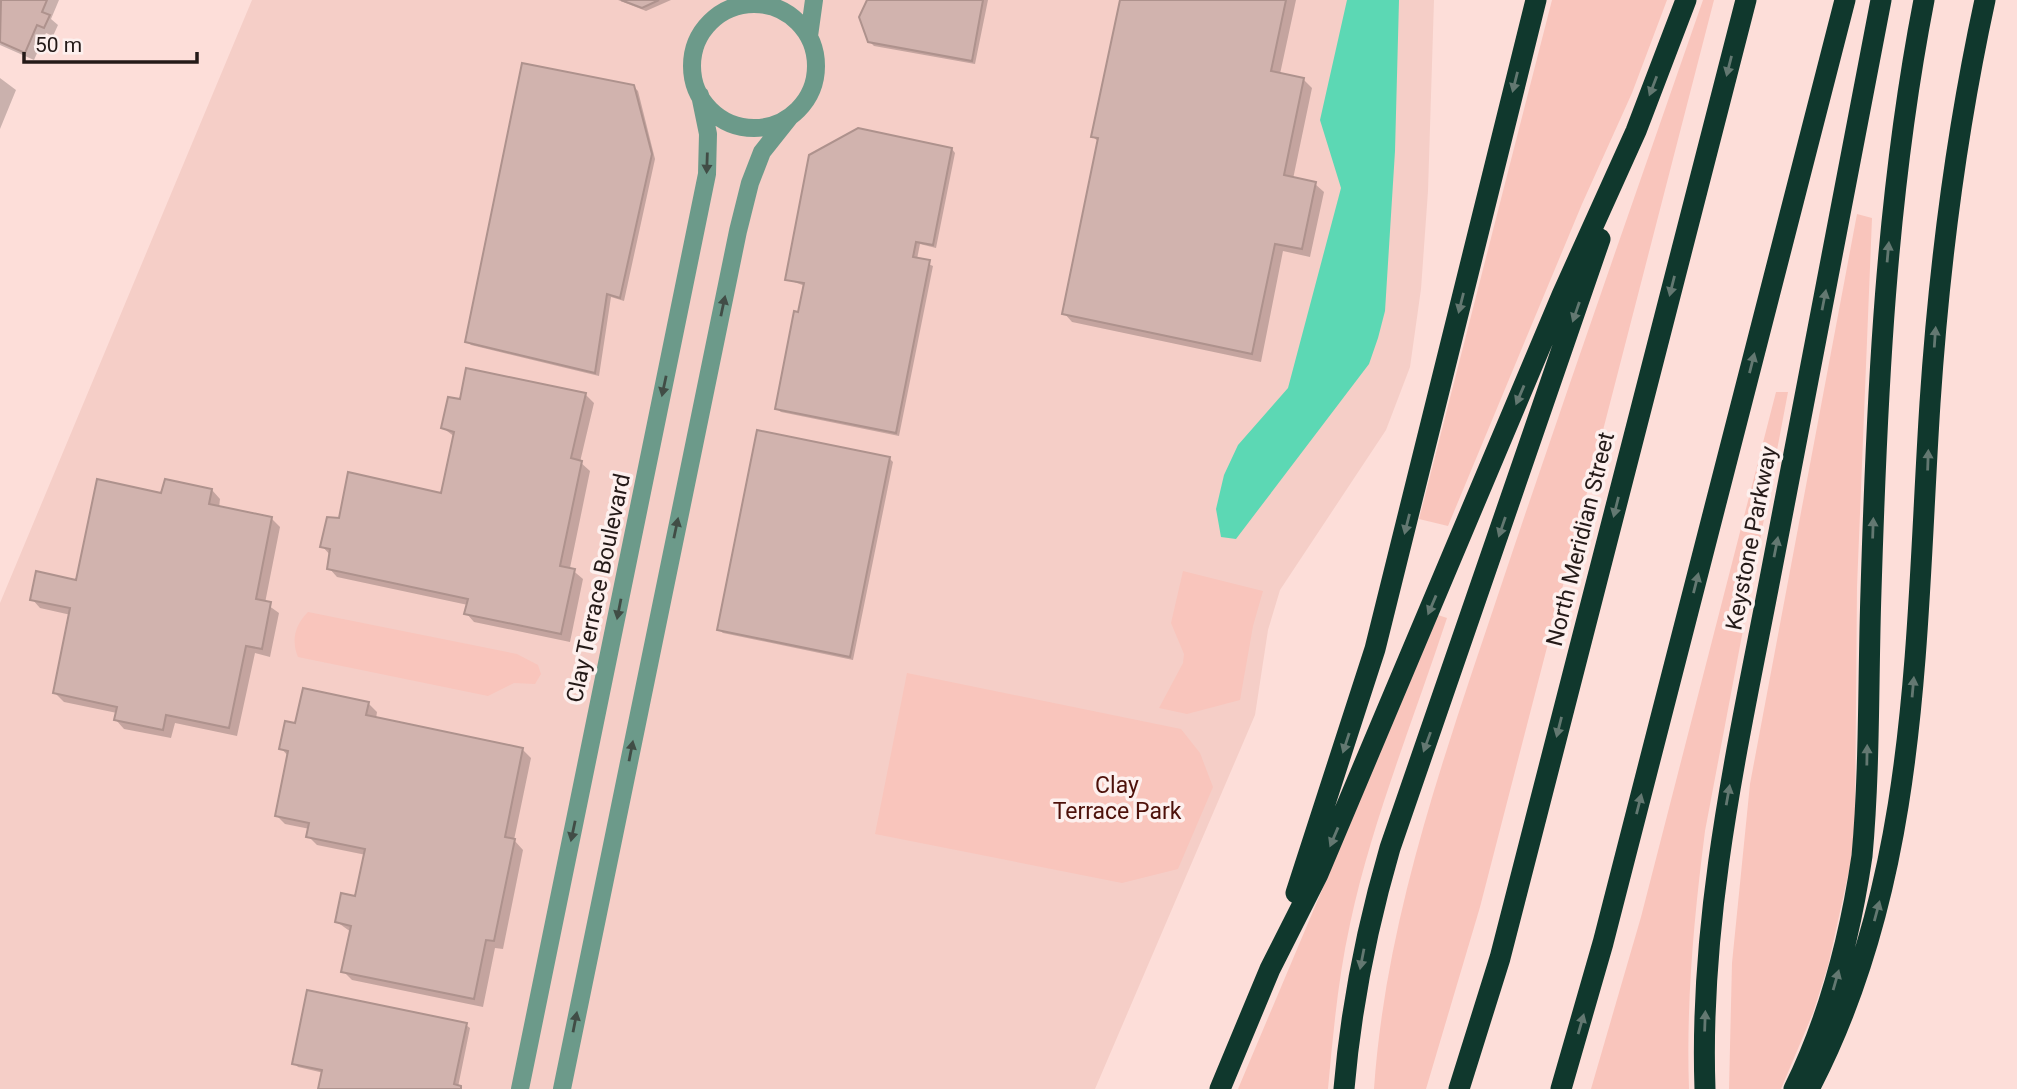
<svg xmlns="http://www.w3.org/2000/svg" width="2017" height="1089" font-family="Roboto,sans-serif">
	<rect width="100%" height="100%" fill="#fdded9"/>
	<path fill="#f5cec7" d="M252 0H1434L1428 191 1421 289 1410 367 1386 430 1280 590 1268 630 1255 715 1095 1089H0V603Z"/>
	<path fill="#f9c5bc" d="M1552 0H1667L1632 93 1582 204 1448 526 1419 519Z
		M1703 0H1714L1480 907 1426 1089H1374C1386 914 1448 745 1503 580 1568 386 1636 193 1703 0Z
		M1857 214 1872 218 1857 587 1855 820 1851 862 1828 966 1813 1013 1781 1089H1729L1732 963 1750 784Z
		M1776 392H1788L1705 831C1694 917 1686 1002 1689 1089H1591L1641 917Z
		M1183 571 1263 591 1253 626 1240 700 1187 714 1159 708 1183 663 1184 654 1171 623Z
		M308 612 517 654 538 665 541 674 535 684 514 683 488 696 298 657C291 640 295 625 308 612Z
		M1438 615 1447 618C1414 719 1372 821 1350 924 1338 979 1333 1034 1328 1089H1238Z
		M907 673 1181 729 1200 753 1213 787 1178 869 1122 883 875 834Z"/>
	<path fill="#5cd8b4" d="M1347 0H1399L1395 151 1385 311 1378 338 1369 364 1236 539 1221 537 1216 509 1224 475 1238 445 1288 388 1341 188 1320 120Z"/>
	<path fill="#0003" d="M3 0H59L51 19 58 25 53 36 46 33 34 60 0 45Z
		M618 0H671L646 11Z
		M868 0H988L975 64 874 46 869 41Z
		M1122 0H1296L1280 74 1303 79 1312 88 1293 179 1315 184 1324 192 1310 257 1283 251 1261 362 1072 322 1064 313 1099 142 1093 137Z
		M0 78 16 90 0 129Z
		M634 87 638 91 655 159 624 301 611 297 599 376 471 345 467 341Z
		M952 149 955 153 936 248 920 244 917 259 933 266 899 436 781 412 777 409 805 286 786 279Z
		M585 394 594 403 580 462 590 471 570 568 583 579 570 642 474 622 466 613 468 605 337 577 329 568 331 556 322 546 341 520 443 495 455 437 443 428 462 401Z
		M890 459 893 462 853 660 723 633 719 630Z
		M212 490 220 499 219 508 272 519 280 527 265 603 279 613 270 657 255 653 237 736 175 723 171 738 124 729 116 720 117 713 64 702 55 693 71 615 40 608 32 599 78 582 163 495Z
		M368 703 377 712 376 719 522 749 531 758 514 840 523 850 503 949 495 948 483 1007 352 980 343 971 351 932 337 922 357 898 366 855 317 845 308 836 310 829 285 824 276 815 288 756 281 748 297 725Z
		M466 1025 470 1028 458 1087 462 1089H320L324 1073 298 1067 294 1063Z"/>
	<path fill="#d1b3ae" stroke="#ae928d" stroke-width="2" d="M1 0H47L42 12 50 15 44 28 37 25 25 53 0 42Z
		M621 0H659L642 8Z
		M867 0H983L972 61 868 42 859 17Z
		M1120 0H1286L1271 71 1304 78 1284 175 1316 182 1302 249 1275 244 1252 354 1062 314 1098 138 1091 137Z
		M522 63 634 85 652 154 620 298 607 294 595 373 465 342Z
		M858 128 952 148 933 245 916 242 913 257 930 260 896 433 775 409 794 311 798 312 804 283 785 280 809 155Z
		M466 368 586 393 571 458 582 461 560 566 575 569 561 634 464 614 468 599 327 569 330 549 320 547 327 517 339 518 348 472 441 493 454 432 441 428 448 397 460 399Z
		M757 430 890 457 850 657 717 630Z
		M97 479 161 493 165 479 212 489 209 504 272 517 256 599 271 602 262 649 246 646 229 728 166 715 163 730 114 720 117 707 53 693 70 608 30 600 36 571 76 580Z
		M303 688 369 702 366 715 523 748 505 837 515 839 494 941 486 940 474 999 341 972 351 926 335 922 341 893 355 896 365 849 306 837 309 823 275 816 288 751 279 749 285 721 295 723Z
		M307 990 467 1023 454 1084 461 1086V1089H318L322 1070 292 1064Z"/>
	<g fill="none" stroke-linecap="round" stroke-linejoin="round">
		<path stroke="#6c9a8a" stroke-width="18" d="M692 66a62 62 0 1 1 124 0a62 62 0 1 1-124 0Z
			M809 36 814 0
			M520 1089 707 174 708 134 700 95
			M562 1089 738 231 750 183 762 152 789 118"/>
		<path stroke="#10382d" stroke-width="21" d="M1296 893 1375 649 1536 0
			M1220 1089 1270 969 1318 874 1562 295 1636 131 1686 0
			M1344 1089C1351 1006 1367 927 1390 848L1600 239
			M1459 1089 1500 958 1746 0
			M1561 1089 1603 943 1845 0
			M1705 1089C1699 920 1736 754 1768 589 1806 393 1845 197 1881 0
			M1794 1089C1830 1016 1850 937 1862 856 1870 768 1868 679 1871 591 1877 392 1886 196 1924 0
			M1809 1089C1920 877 1915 636 1930 403 1939 267 1956 133 1985 0"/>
	</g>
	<defs><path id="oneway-solid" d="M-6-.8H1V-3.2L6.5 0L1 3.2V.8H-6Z" transform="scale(1.75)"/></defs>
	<g fill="#637871">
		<use href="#oneway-solid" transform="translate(1729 66) rotate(104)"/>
		<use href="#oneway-solid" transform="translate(1515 82) rotate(104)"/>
		<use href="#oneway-solid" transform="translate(1653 86) rotate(111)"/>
		<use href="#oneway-solid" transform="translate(1888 252) rotate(-85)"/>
		<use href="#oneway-solid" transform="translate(1672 286) rotate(104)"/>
		<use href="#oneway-solid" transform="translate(1824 300) rotate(-79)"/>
		<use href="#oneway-solid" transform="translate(1461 303) rotate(104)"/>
		<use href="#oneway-solid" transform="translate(1576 312) rotate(109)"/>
		<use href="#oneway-solid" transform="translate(1935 337) rotate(-86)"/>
		<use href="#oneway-solid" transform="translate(1752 363) rotate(-76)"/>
		<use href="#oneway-solid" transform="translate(1520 395) rotate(113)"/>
		<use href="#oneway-solid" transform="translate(1928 460) rotate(-88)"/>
		<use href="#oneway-solid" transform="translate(1616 507) rotate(104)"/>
		<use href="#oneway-solid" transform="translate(1407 524) rotate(104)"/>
		<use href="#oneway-solid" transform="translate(1502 527) rotate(109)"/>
		<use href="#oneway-solid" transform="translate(1873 528) rotate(-88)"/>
		<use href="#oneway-solid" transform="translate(1776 547) rotate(-79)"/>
		<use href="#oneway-solid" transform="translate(1696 583) rotate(-76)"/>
		<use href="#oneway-solid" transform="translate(1432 605) rotate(113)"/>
		<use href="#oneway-solid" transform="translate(1913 687) rotate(-85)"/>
		<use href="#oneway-solid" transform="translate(1559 727) rotate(104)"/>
		<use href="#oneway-solid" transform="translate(1427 742) rotate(110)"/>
		<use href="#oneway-solid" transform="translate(1346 743) rotate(108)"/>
		<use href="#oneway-solid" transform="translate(1867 755) rotate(-89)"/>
		<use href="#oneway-solid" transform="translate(1728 795) rotate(-80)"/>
		<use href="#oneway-solid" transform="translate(1639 804) rotate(-76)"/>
		<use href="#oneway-solid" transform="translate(1334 837) rotate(113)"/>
		<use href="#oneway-solid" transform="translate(1877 911) rotate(-75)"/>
		<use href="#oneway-solid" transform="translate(1362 959) rotate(101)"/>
		<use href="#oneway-solid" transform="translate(1836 980) rotate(-74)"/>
		<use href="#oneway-solid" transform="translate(1705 1021) rotate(-88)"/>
		<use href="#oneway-solid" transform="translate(1581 1024) rotate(-74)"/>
	</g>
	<g fill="#414d46">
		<use href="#oneway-solid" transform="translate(707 163) rotate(92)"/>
		<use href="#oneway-solid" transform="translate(723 306) rotate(-78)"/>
		<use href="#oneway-solid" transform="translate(664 386) rotate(102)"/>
		<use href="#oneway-solid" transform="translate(676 528) rotate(-78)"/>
		<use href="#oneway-solid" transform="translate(619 609) rotate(101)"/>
		<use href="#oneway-solid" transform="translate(631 751) rotate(-79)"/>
		<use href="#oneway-solid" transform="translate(573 831) rotate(102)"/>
		<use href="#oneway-solid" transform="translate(575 1022) rotate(-79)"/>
	</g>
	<g text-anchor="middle" stroke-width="7" stroke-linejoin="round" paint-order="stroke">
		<g font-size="23" fill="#241a18" stroke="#fdf0ee">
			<text transform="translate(1751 538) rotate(-79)" y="8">Keystone Parkway</text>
			<text transform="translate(1580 539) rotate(-76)" y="8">North Meridian Street</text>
			<text transform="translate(598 588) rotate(-78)" y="8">Clay Terrace Boulevard</text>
		</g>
		<g font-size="23" fill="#4d110a" stroke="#fdf0ee">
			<text x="1117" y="793">Clay<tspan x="1117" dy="26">Terrace Park</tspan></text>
		</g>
	</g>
	<path d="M24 52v10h173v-10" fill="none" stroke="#241a18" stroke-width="3.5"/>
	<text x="35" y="52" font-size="21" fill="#241a18" stroke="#fdf0ee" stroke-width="5" paint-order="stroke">50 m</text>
</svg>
